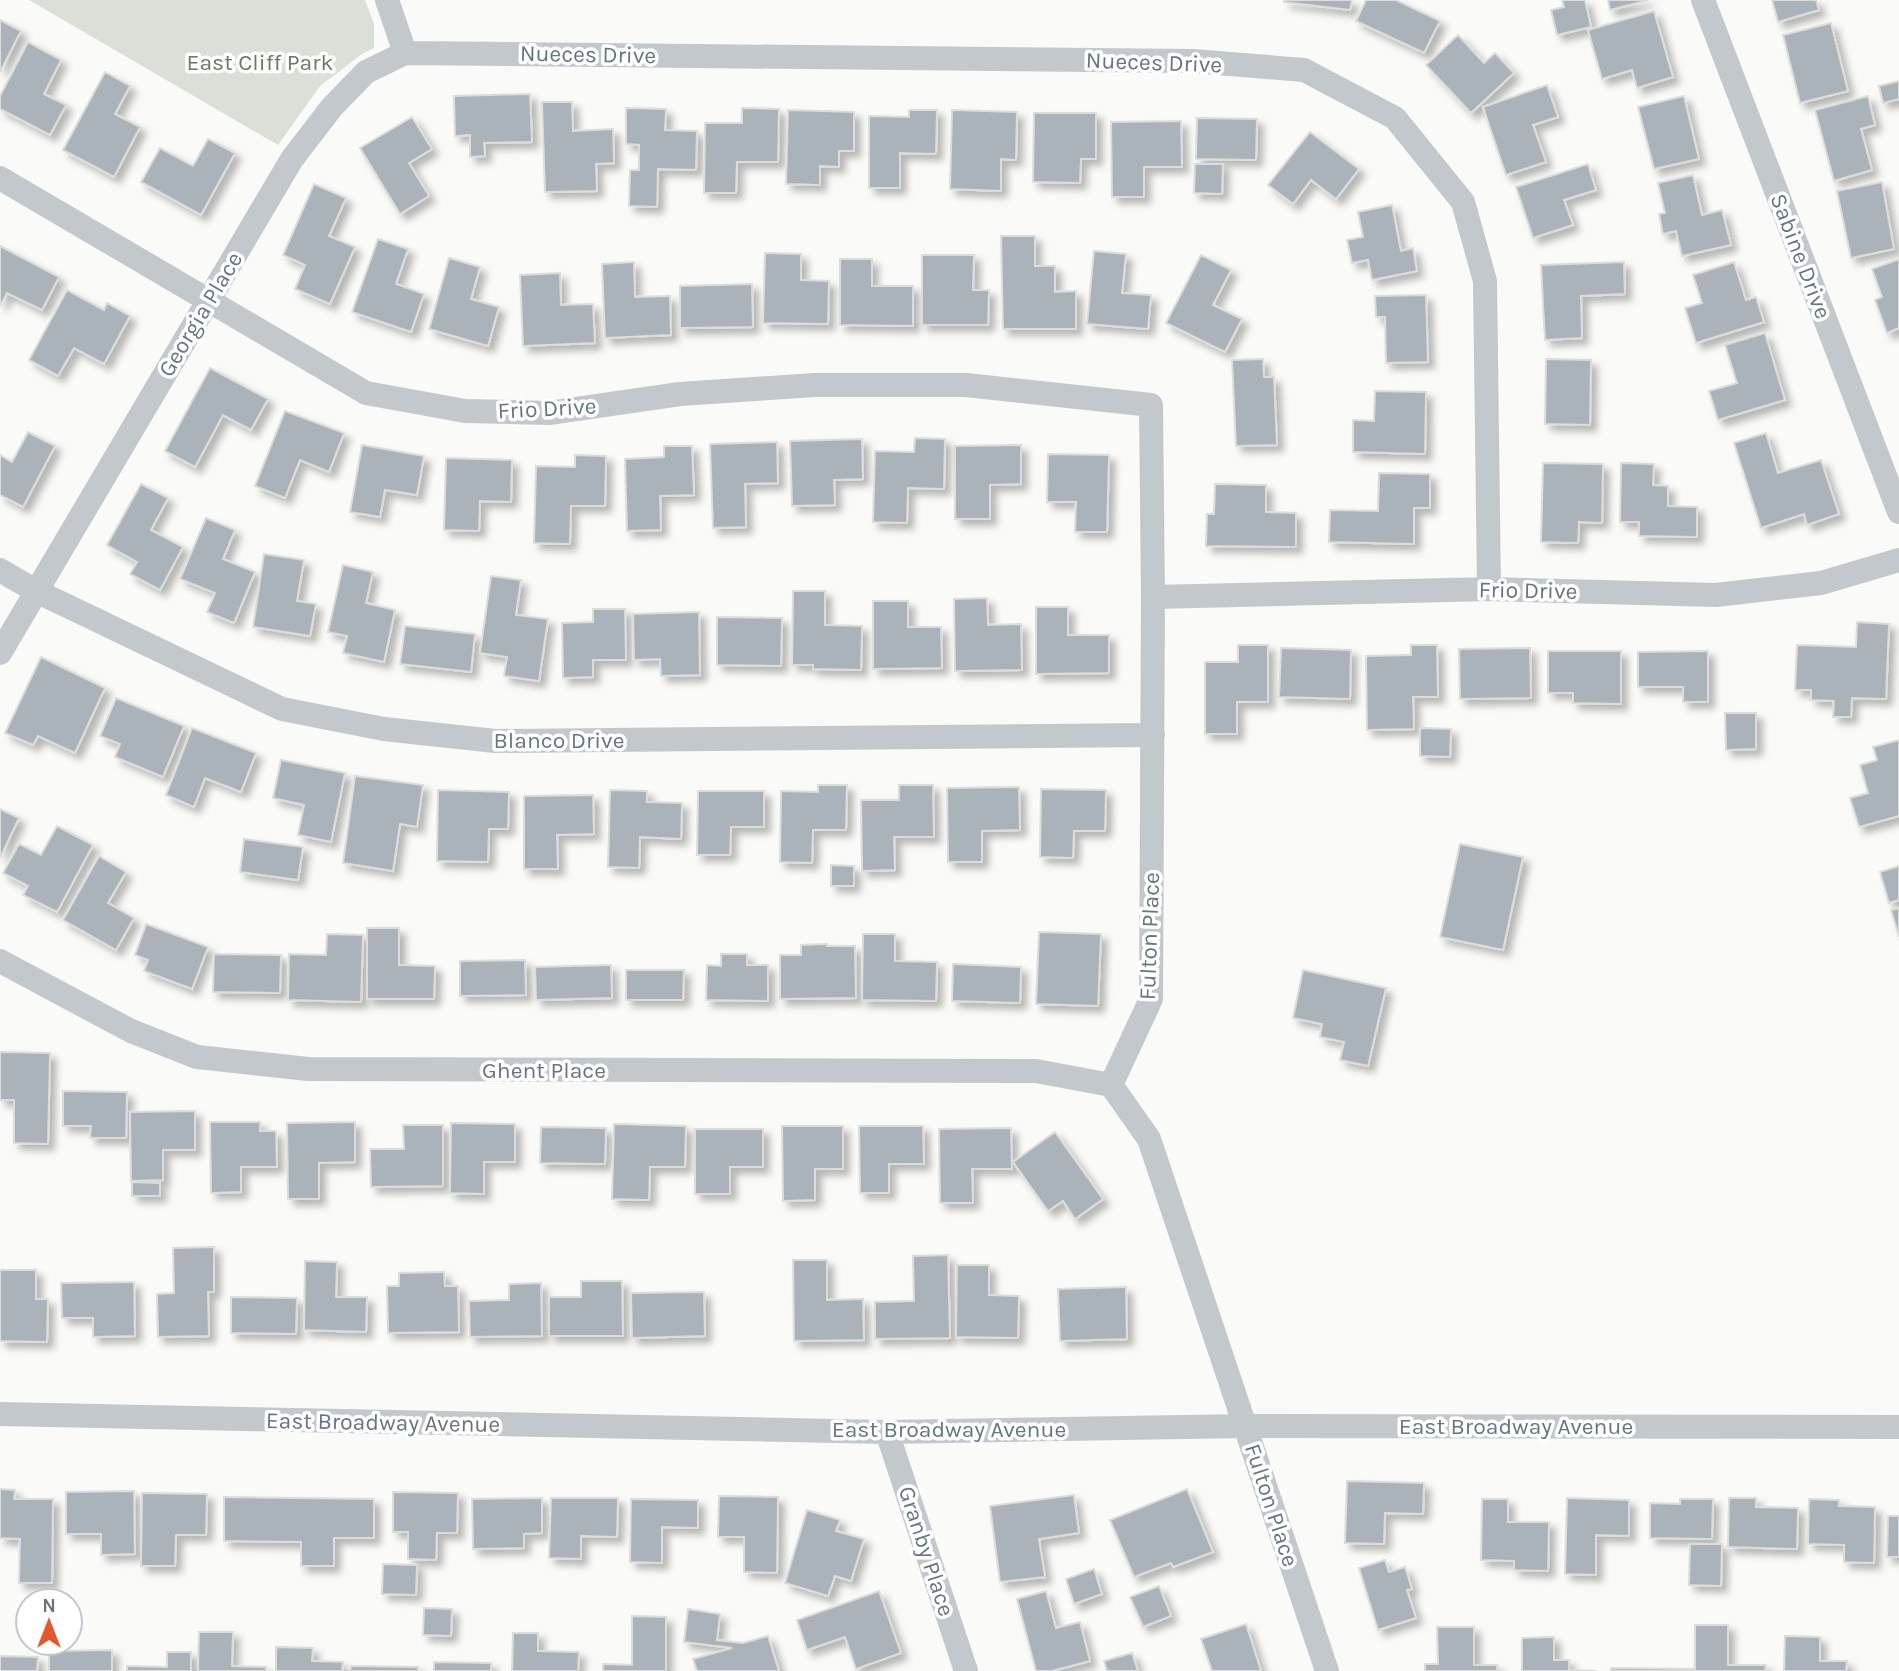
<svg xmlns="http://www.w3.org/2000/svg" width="1899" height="1671" font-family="Karla,sans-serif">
	<defs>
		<filter id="shadow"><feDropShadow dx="6" dy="6" stdDeviation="3.5" flood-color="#0004"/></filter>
	</defs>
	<rect width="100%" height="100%" fill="#fafaf8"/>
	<path fill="#dadfd7" d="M29 0H365L374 24V48L362 54 320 86 278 145Z"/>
	<path fill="#aab3b9" stroke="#dcdcda" stroke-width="2" filter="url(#shadow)" d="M1284 0H1352L1350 10 1284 2Z
		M1366 0H1396L1440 21 1424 53 1356 21Z
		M1562 0H1585L1591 27 1557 35 1551 10 1564 7Z
		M1608 0H1649L1610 10Z
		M1772 0H1816L1819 10 1778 22Z
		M1654 11 1673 77 1637 88 1632 70 1602 79 1588 30Z
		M0 20 21 31 0 72Z
		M1831 23 1848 91 1800 103 1783 35Z
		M1458 35 1484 63 1495 53 1514 73 1471 113 1426 65Z
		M28 42 61 60 44 94 66 105 50 135 0 109V96Z
		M105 72 130 86 115 114 140 127 114 177 63 150Z
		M1899 81V99L1883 103 1879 86Z
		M1547 85 1558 117 1533 125 1546 162 1506 175 1483 107Z
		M530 94 532 142 484 143 485 156 470 157V135L455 136 454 96Z
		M1684 96 1699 159 1654 169 1638 107Z
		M1868 96 1875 125 1861 129 1872 170 1834 181 1815 110Z
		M542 102H572L573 131 613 129 614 163 596 164 597 191 545 192Z
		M626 108 666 109 665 130 697 131 696 170 658 169 657 207 629 206 630 170H639V145L626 144Z
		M742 108 779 109 778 162H737L736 193H704L705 123H742Z
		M788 110 854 112V151H839V167L820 166V185L786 184Z
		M909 110H937L936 154 900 153V188H869V116L909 117Z
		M952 110 1017 112 1016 160 1001 159V191L950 189Z
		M1034 113H1096V159H1081L1080 183 1033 182Z
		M412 117 432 149 409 163 429 196 400 214 360 148Z
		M1197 118 1257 119 1256 160 1196 159Z
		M1181 121 1182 167H1144V197H1112L1111 122Z
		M1310 132 1359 169 1336 199 1311 180 1293 204 1268 185Z
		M208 139 235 153 201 215 141 182 160 148 193 166Z
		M1195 164H1223L1222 194 1194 193Z
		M1588 164 1596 190 1564 200 1573 225 1533 238 1516 187Z
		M1693 175 1702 215 1722 210 1731 245 1682 256 1676 231 1663 234 1659 214 1665 213 1658 183Z
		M1882 182 1894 249 1851 258 1837 191Z
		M314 184 346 198 329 236 355 247 330 304 295 289 305 265 283 255Z
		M1392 205 1401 251 1413 248 1417 271 1372 280 1368 260 1352 263 1347 240 1363 237 1358 212Z
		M1001 236H1035V266H1055V292L1076 291V329H1003Z
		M378 239 408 249 396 284 424 294 411 332 352 312Z
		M0 246 59 277 42 310 7 293 0 306Z
		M1094 251 1126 254 1122 293 1151 295 1148 329 1087 324Z
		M765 253 801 254V280L829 281 828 324 763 323Z
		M922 255H974L973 290H989L988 325H922Z
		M1201 255 1231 270 1213 305 1242 319 1225 352 1166 323Z
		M449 258 480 267 471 299 499 307 488 346 429 329Z
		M840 259H872V286H913V326L840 325Z
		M1899 259V328L1887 333 1875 300 1882 297 1872 269Z
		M634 262 635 297 670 296 671 335 605 338 602 264Z
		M1624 262 1625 294 1581 296 1582 338 1545 340 1541 265Z
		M1734 262 1746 300 1756 297 1764 322 1696 343 1685 308 1702 303 1693 275Z
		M560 273 561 305 593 304 595 343 523 346 520 275Z
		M752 284 753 327 680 328V286Z
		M67 290 104 310 107 303 130 316 104 364 74 348 58 376 29 360Z
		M1426 295 1428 362 1386 363 1385 317H1376L1375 296Z
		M1765 333 1785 400 1718 420 1709 391 1737 383 1725 345Z
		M1263 359 1264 377H1274L1277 445 1236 446 1232 360Z
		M1546 359 1591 360 1590 425 1545 424Z
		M210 368 268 399 251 430 223 415 195 467 165 451Z
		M1375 391 1426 392 1425 454 1353 452V420L1374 421Z
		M285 411 344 433 329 472 300 460 285 498 255 486Z
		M28 432 55 446 23 507 0 495V455L12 462Z
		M1766 433 1778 473 1821 460 1839 514 1807 525 1804 514 1761 528 1734 443Z
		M915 438 945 439 944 489 908 488 907 523 873 522 875 451 914 452Z
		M862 439 863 479 834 480 835 505 792 506 790 441Z
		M777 442 778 483 745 484 746 527 713 528 710 444Z
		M362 445 424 456 417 495 385 490 380 517 350 512Z
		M1021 445V484L990 485V519H955V446Z
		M664 446H692L694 495 660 496 661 530 627 531 625 459 664 457Z
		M1048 454 1109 455 1107 532H1075L1076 502H1047Z
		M575 455 606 456 605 506H571L570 544 534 543 536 466 575 467Z
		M446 458 512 460 511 502 480 501 479 531 444 530Z
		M1543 463 1603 464 1602 523 1579 522 1578 543 1541 542Z
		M1621 463 1654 464 1653 485 1668 486V506L1697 507V537L1639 536V522H1620Z
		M1379 473 1430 474V508H1414V544L1329 542 1330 510 1378 511Z
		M141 484 168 498 151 530 183 547 160 590 130 574 137 562 107 545Z
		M1215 484 1266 485V512L1296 513V547L1206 546 1207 514H1214Z
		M206 518 235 530 223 559 255 572 234 623 207 612 215 593 180 579Z
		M264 554 304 560 297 601 316 604 310 636 253 627Z
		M343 565 373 572 366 603 395 610 384 662 343 653 347 636 328 632Z
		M491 576 521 580 516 615 548 619 539 681 504 676 507 657 480 653Z
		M793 591H825V625L862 626 861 670 813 669V665H792Z
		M987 598 988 625 1021 624 1022 670 955 671 954 599Z
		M873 601H908V627H941L942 668 873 669Z
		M1036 607H1068V635H1109V673L1036 674Z
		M593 609H625L626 660H593V677L563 678 562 623 593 622Z
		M699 612 700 675 661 676 660 659 634 660 633 614Z
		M717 617 782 618 781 666 717 665Z
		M1857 622 1889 624 1886 699 1852 698 1851 717H1833L1834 701 1811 700V690H1795L1797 645 1856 647Z
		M405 626 475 634 471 672 400 664Z
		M1238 645H1268V702H1237V734H1205V662H1238Z
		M1411 645H1437L1438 697H1413L1414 729 1367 730 1366 656 1411 655Z
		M1281 648 1351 650 1350 699 1279 697Z
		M1530 648 1531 698 1460 699 1459 649Z
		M1548 651H1621V704L1573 703V693H1548Z
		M1708 651V702H1683V687H1638V652Z
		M41 657 105 688 75 753 38 736 33 745 5 733Z
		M116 698 184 726 163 777 115 757 120 744 100 736Z
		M1725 713H1756V749L1726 750Z
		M192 728 256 753 241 792 205 778 194 807 166 795Z
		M1420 728 1451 729 1450 757 1420 756Z
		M1899 740V816L1859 827 1850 798 1868 793 1860 765 1877 760 1873 747Z
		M281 760 345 773 331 842 298 835 304 805 273 798Z
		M355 776 423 785 417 827 400 824 393 871 343 863Z
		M818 785H847L846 830H813L812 863 780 862 781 791 818 792Z
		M899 785H933L934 837H894L895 870 862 871 861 800H899Z
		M1019 787 1020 830 982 831V862H948L947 788Z
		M1041 789 1106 790 1105 831H1074L1073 858 1040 857Z
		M438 790 509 792 508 829H489L488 862 437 861Z
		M610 790 647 791V802L682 803 681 839 640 837 639 868 608 867Z
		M698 791H764V827H731L730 855H697Z
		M593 795 594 834 557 835 558 869H524V796Z
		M0 809 19 818 0 858Z
		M57 826 93 845 57 912 23 895 28 886 3 873 19 844 41 855Z
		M244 839 303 847 298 880 240 872Z
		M1460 844 1523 857 1503 950 1440 937Z
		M99 856 126 872 108 903 134 918 116 950 63 920Z
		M831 865 854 866V886H831Z
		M1899 866V900L1889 903 1880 872Z
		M1899 908V937L1891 910Z
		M146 924 208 947 192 989 144 971 148 960 135 955Z
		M367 928H399V965L435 966 434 999H367Z
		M1039 932 1101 934 1098 1006 1036 1004Z
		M327 934 363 935 361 1002 288 1000 289 954 326 955Z
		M863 934H895V961L937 962 936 1001 862 1000Z
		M827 944V946H855L856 998 780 999V955H801V945Z
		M214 954 281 955 280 993 213 992Z
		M721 954H747V965H768V1001L706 1000 707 965 721 966Z
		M525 960 526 995 460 996V961Z
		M953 964 1021 967 1020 1003 952 1001Z
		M611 965 612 998 536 1000 535 967Z
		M626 970H684L683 1000H626Z
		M1303 970 1386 988 1368 1066 1340 1060 1344 1042 1320 1037 1322 1024 1293 1018Z
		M0 1052 50 1053 48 1144 14 1143V1100H0Z
		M63 1091 127 1092 126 1138H90L91 1126H63Z
		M195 1111V1150H163V1180L131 1181 130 1112Z
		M210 1122H260V1131H276L277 1167H241V1192L211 1193Z
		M355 1122V1162L319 1163V1199H288L287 1123Z
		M451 1123 515 1124V1162H484V1194L450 1193Z
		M614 1124 686 1126 685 1167H650L649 1200 612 1199Z
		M403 1125H443V1186L371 1187 370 1149H404Z
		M782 1126H843V1169H815V1200L783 1201Z
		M859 1126H923L924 1164H889V1193H860Z
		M541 1127 606 1128 605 1164 540 1163Z
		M1011 1128 1012 1169H972L973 1203H940L939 1129Z
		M695 1129H763V1167H730V1194H695Z
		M1055 1132 1103 1199 1075 1219 1063 1201 1048 1211 1013 1162Z
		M132 1182 160 1183V1196H132Z
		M214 1247V1292H208L209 1336 158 1337 157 1294 174 1293 173 1248Z
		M948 1255 950 1338 875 1339V1302L914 1301 913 1256Z
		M793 1260H827V1300L863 1299 864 1340 794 1341Z
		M305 1261 337 1262 336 1297H367L366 1332 304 1330Z
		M957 1265H989V1295L1019 1296 1018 1338 956 1337Z
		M0 1270H36V1299H48L47 1342 0 1341Z
		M444 1272 445 1286H458L459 1332 388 1333 387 1286H399V1273Z
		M581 1281H622L623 1336H549V1297H581Z
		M134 1282 135 1336 93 1337V1318H62L61 1283Z
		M541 1283 542 1336 470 1337 469 1301 509 1300V1284Z
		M1126 1287 1127 1339 1060 1341 1058 1289Z
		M704 1292 705 1336 632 1338 631 1293Z
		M231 1297 297 1298 296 1334 231 1333Z
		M1347 1481 1424 1483 1423 1514 1385 1513 1384 1544 1345 1543Z
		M0 1489 15 1490 14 1499H53L52 1583H19L20 1539 0 1538Z
		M1187 1489 1213 1552 1173 1567 1171 1563 1134 1577 1110 1520Z
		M134 1491 135 1554 101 1555V1534H66V1492Z
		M393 1492 458 1493 457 1533H437L436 1560 408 1559V1532H393Z
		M142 1493 207 1494 206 1535H176L175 1566H141Z
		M1074 1495 1079 1533 1039 1539 1045 1577 1000 1582 990 1506Z
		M719 1496 778 1497 777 1573 744 1572V1537H718Z
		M224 1497 374 1499V1538H334V1566H301V1542L224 1541Z
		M542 1498V1533L524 1534V1548L473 1549 472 1499Z
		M551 1498H618L617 1537 581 1536V1559L549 1558Z
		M1567 1498 1629 1500V1536L1596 1535V1575L1565 1574Z
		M1729 1498H1756V1507L1798 1508 1797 1549 1728 1547Z
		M631 1499 698 1500V1528L662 1527V1563L630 1562Z
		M1482 1499H1508V1522H1549L1548 1571 1514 1570V1561L1481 1560Z
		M1680 1499H1713L1712 1539 1650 1538V1503L1680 1504Z
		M1809 1499 1839 1500V1506L1875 1507 1874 1563 1844 1562V1545L1808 1544Z
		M807 1510 840 1520 836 1531 864 1539 851 1581 835 1576 828 1596 785 1583Z
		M1888 1516H1899V1557H1887Z
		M1690 1544H1722L1721 1586 1689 1585Z
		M1385 1560 1389 1572 1405 1567 1412 1589 1407 1590 1416 1618 1378 1630 1359 1568Z
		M383 1564 417 1565 416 1595 382 1594Z
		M1094 1569 1102 1594 1074 1604 1066 1579Z
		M1159 1586 1171 1616 1143 1627 1130 1597Z
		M879 1591 901 1653 856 1669 845 1637 807 1650 797 1620Z
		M1046 1591 1056 1628 1080 1622 1090 1661 1052 1671H1036L1017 1599Z
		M424 1608 452 1609 451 1636 423 1635Z
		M688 1609 720 1614 717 1640 743 1643 768 1636 779 1671H697L693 1659 732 1648 684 1642Z
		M632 1616 666 1617V1671H603V1664L632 1665Z
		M1246 1624 1261 1671H1212L1201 1639Z
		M1695 1625H1728V1665H1766L1765 1671H1611V1668L1695 1669Z
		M1437 1627H1474V1665H1497V1671H1425V1664H1438Z
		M199 1632H233L232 1666 266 1667V1671H198Z
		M513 1633H538V1651L579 1652 578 1671H512Z
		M1785 1636 1820 1637V1661H1847L1846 1671H1784Z
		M1554 1637V1660H1569V1670L1596 1671H1522V1638Z
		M276 1647 313 1648 312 1661 343 1662 342 1671H276Z
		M112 1650V1671H49V1651Z
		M167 1652H191V1671H127V1666L167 1667Z
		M1132 1653 1138 1671H1107L1104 1661Z
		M0 1656 38 1657 37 1671H0Z
		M434 1662 491 1663V1671H434Z
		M351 1666 418 1667V1671H350Z"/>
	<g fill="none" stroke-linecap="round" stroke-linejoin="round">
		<path stroke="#c3c8cc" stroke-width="24" d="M1703 0 1899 512
			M405 53 1193 61 1304 70 1395 118 1463 202 1485 281 1489 589
			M0 178 366 393 465 411 549 413 680 394 815 385H966L1151 405 1153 597 1151 999 1111 1085 1149 1139 1327 1671
			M0 570 36 591 282 709 384 729 495 741 1153 735
			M1153 597 1489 589 1716 595 1821 583 1899 560
			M0 653 292 159 332 107 366 72 405 53 387 0
			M0 961 131 1031 197 1057 308 1069 1036 1071 1111 1085
			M0 1414 887 1432 1246 1426 1899 1427
			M887 1432 966 1671"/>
	</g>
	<g text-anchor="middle" stroke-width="7" stroke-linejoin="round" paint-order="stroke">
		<g font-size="23" fill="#657683" stroke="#fff">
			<text transform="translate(588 54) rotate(1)" y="8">Nueces Drive</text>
			<text transform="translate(1154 62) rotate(2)" y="8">Nueces Drive</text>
			<text transform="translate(1801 256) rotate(69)" y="8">Sabine Drive</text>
			<text transform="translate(200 314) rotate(-59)" y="8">Georgia Place</text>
			<text transform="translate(547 408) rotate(-3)" y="8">Frio Drive</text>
			<text transform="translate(1528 590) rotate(1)" y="8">Frio Drive</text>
			<text x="559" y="748">Blanco Drive</text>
			<text transform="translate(1149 936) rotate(-88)" y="8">Fulton Place</text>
			<text x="544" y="1078">Ghent Place</text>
			<text transform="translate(383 1422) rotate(1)" y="8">East Broadway Avenue</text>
			<text x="1516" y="1434">East Broadway Avenue</text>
			<text x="949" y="1437">East Broadway Avenue</text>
			<text transform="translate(1272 1505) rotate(72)" y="8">Fulton Place</text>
			<text transform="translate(927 1551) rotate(72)" y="8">Granby Place</text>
		</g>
		<g font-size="23" fill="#687a64" stroke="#fff">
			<text x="260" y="70">East Cliff Park</text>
		</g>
	</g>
	<g transform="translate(49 1622)"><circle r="33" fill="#ffffff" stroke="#c1c8cd" stroke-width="2"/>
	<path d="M0-5L12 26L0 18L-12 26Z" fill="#e4572e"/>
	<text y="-10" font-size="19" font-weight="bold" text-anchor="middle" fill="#657683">N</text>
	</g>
</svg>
